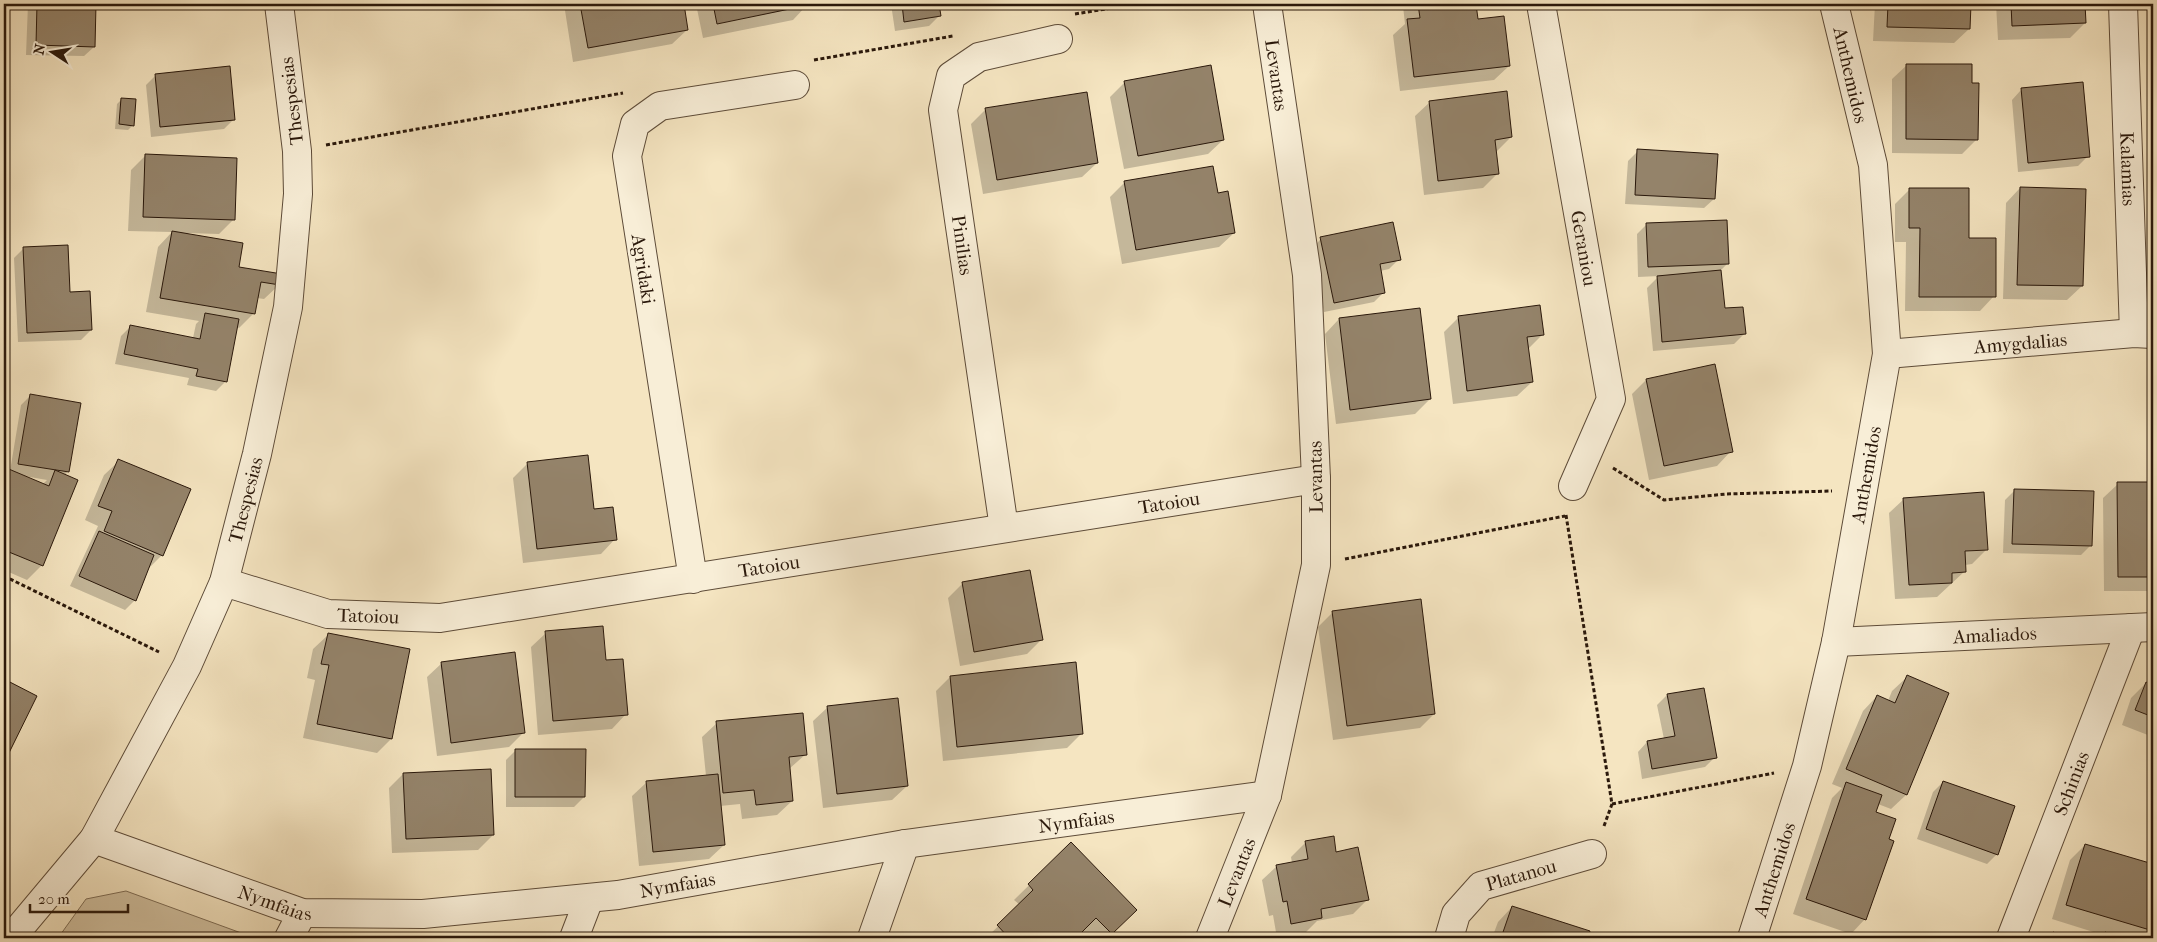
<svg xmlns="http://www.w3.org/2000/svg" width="2157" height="942" font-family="'IM FELL French Canon',serif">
	<rect width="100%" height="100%" fill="#f5e5c1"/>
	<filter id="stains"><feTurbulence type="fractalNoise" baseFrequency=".004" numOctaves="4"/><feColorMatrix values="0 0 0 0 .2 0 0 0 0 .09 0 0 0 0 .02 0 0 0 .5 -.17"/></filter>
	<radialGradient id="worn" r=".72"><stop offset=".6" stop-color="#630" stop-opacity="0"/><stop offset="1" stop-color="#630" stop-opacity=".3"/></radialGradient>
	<path fill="#d2c2a2" stroke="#7e6d56" d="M126 891 244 934 246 938H58L86 899Z"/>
	<path fill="#0003" fill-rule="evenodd" d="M28 4H95L94 47 84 56 26 55Z
		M564 4H683L687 30 672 44 573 62Z
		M696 4H807V5L793 20 703 38Z
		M891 4H937L939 16 929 26 895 31Z
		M964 4H989L965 8Z
		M1405 4H1475L1477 21 1509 66 1494 80 1400 91 1393 35 1405 24 1403 6Z
		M1875 4H1970L1969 29 1954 43 1873 41Z
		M1996 4H2084L2085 23 2070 38 1998 40Z
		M1907 65 1977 139 1962 154 1892 153V79Z
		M156 75 234 119 224 129 151 137 146 85Z
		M1125 82 1223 140 1208 154 1124 169 1110 97Z
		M2021 90 2088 156 2078 166 2018 172 2012 100Z
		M122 99 133 125 128 130 115 129 117 104Z
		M1430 102 1511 137 1496 152 1497 174 1483 188 1424 195 1415 116Z
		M986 109 1097 163 1082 177 983 194 971 124Z
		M1638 151 1714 199 1704 208 1625 204 1628 161Z
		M145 156 234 219 219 234 186 233V234L238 268 279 285 264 299 257 298 254 313 239 328 237 327 226 381 216 391 187 385 189 378 115 364 121 336 131 326 193 338 196 324 199 321 146 312 158 247 172 232 128 231 131 170Z
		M1125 182 1234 233 1219 247 1122 264 1110 197Z
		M2020 188 2082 286 2067 300 2003 299 2006 203Z
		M1910 189 1968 239 1994 296 1980 311H1905L1906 242H1895V204Z
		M1647 224 1727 264 1720 271 1724 310 1744 334 1734 344 1653 351 1647 288 1659 276 1638 277 1637 234Z
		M1321 239 1399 259 1389 269 1380 271 1384 292 1374 302 1324 312 1311 249Z
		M24 248 69 293 91 330 81 340 18 342 14 258Z
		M1459 317 1543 334 1528 349 1532 382 1517 396 1453 404 1444 332Z
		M1339 319 1430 399 1415 414 1336 424 1325 334Z
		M1646 380 1731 451 1717 466 1649 480 1632 394Z
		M31 395 68 471 64 476 42 565 27 580 4 570V468L10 471 21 405ZM24 476 47 480 43 484Z
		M119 461 162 555 147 570 135 600 125 610 70 586 98 526 85 520 104 475Z
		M528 463 593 511 615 539 601 554 523 563 513 478Z
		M2153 483V591H2104L2103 498 2118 484Z
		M2015 490 2091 545 2081 555 2003 553 2005 500Z
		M1904 499 1987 549 1972 564 1965 565V571L1937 597 1895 599 1889 513Z
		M962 584 1041 640 1027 654 960 666 948 598Z
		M1333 612 1434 714 1420 728 1333 740 1318 627Z
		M546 633 605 662 626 714 612 729 538 735 531 647Z
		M328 635 391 739 377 753 303 738 315 680 307 678 313 649Z
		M442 663 524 732 509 747 437 756 427 677Z
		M950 677 1082 733 1067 748 943 761 936 691Z
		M1907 677 1947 694 1906 795 1891 809 1878 804 1875 813 1865 919 1851 934 1793 914 1832 798 1842 788 1832 784 1863 711 1877 696 1888 701 1892 691Z
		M4 681 35 697 4 759Z
		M2153 681V737L2122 725 2131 698 2146 683 2151 686Z
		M1667 695 1715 757 1705 767 1642 779 1638 752 1647 742 1664 739 1657 705Z
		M828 707 907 786 892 800 823 808 813 721Z
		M717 723 806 754 789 769 792 801 777 815 742 819 740 804 720 806 724 845 709 859 639 866 632 796 647 782 706 776 702 737Z
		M516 750 584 797 574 807H506V760Z
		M403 774 493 835 478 850 392 853 389 788Z
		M1943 782 1997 854 1987 864 1917 839 1933 792Z
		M1305 843 1335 853 1367 900 1353 914 1317 921 1306 932 1277 938 1273 915 1269 916 1262 880 1277 866 1292 863 1291 857Z
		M1071 844 1135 910 1106 938H1087L1081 932 1074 938H986L1020 905 1014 900Z
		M2085 845 2153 866V915L2149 930 2140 938H2100L2103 935 2052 919 2070 860Z
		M1512 907 1589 931 1587 938H1492L1498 922Z"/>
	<path fill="#94836a" stroke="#2a180b" d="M37 4H96L95 47 36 45Z
		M580 4H684L688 30 588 48Z
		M713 4H808L809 5 717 24Z
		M902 4H939L941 16 904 22Z
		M1418 4H1476L1478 19 1504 16 1510 66 1414 77 1407 19 1420 18Z
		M1888 4H1971L1970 29 1887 27Z
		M2011 4H2085L2086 23 2012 26Z
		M1906 64H1972V83H1979L1978 140 1906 139Z
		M1211 65 1224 140 1138 156 1124 81Z
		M230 66 235 120 160 127 155 74Z
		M2083 82 2090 157 2028 163 2021 88Z
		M1507 91 1512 137 1495 140 1499 174 1438 181 1429 101Z
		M1087 92 1098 163 997 180 985 108Z
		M121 98 136 99 134 126 119 124Z
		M1637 149 1718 154 1715 199 1635 195Z
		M145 154 237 158 235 220 143 217Z
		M1213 166 1218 193 1228 191 1235 233 1136 250 1124 181Z
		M2020 187 2086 189 2083 286 2017 285Z
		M1909 188H1969V238H1996V297H1919L1920 228H1909Z
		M1727 220 1729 264 1648 267 1646 223Z
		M1393 222 1401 260 1380 264 1385 293 1334 303 1320 237Z
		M172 231 243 243 239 267 282 274 280 285 261 282 255 314 160 298Z
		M68 245 70 292 90 291 92 330 27 333 23 247Z
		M1721 270 1725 308 1743 307 1746 334 1662 342 1657 276Z
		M1540 305 1544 335 1527 337 1533 382 1467 391 1458 316Z
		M1420 308 1431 399 1350 410 1339 318Z
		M205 313 239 319 227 382 196 376 198 369 124 354 130 325 200 339Z
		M1715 364 1733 452 1664 466 1646 379Z
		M30 394 81 403 69 472 18 464Z
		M588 455 594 509 613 507 617 540 537 549 527 462Z
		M118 459 191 489 163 556 104 531 112 511 98 506Z
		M4 467 49 486 55 470 78 480 43 566 4 550Z
		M2117 482H2153V577H2118Z
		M2014 489 2094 491 2092 546 2012 544Z
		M1984 492 1988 550 1965 551 1966 572 1952 573V583L1909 585 1903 498Z
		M99 531 154 555 136 601 79 576Z
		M1030 570 1043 640 974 652 962 582Z
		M1421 599 1435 714 1347 726 1332 611Z
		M603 626 606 660 623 659 628 715 553 721 545 631Z
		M328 633 410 649 392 739 317 724 329 665 321 664Z
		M515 652 525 733 451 743 441 662Z
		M1076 662 1083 734 957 747 950 676Z
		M1907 675 1949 693 1907 795 1846 769 1877 695 1895 703Z
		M4 679 37 696 6 759 4 758Z
		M2146 682 2153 685V717L2135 710Z
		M1704 688 1717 758 1652 769 1647 741 1675 736 1667 694Z
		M898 698 908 786 837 794 827 706Z
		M803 713 807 755 789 757 793 801 756 805 754 790 723 793 716 721Z
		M515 749H586L585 797H515Z
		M491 769 494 835 406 839 403 773Z
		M718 774 725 845 653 852 646 781Z
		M1943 781 2015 806 1998 855 1926 829Z
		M1846 782 1882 795 1876 812 1896 819 1889 839 1894 841 1866 920 1806 899Z
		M1334 836 1336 852 1358 847 1369 900 1321 909 1322 918 1291 924 1287 901 1283 902 1276 865 1308 859 1305 841Z
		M1071 842 1137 910 1112 934 1096 918 1076 938H1009L997 925 1033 890 1028 884Z
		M2085 844 2153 864V919L2150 930 2066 905Z
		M1512 906 1590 931 1588 938H1501Z
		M2053 932 2071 938H2050Z
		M2105 932 2123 938H2102Z"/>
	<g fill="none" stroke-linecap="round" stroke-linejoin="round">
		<g stroke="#5d4b38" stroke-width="30">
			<g id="minor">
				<path id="s1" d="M1541 4 1611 399 1573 486"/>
				<path id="s2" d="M2123 4 2134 333"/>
				<path id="s3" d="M1887 354 2134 333 2152 334"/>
				<path d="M1004 528 943 110 951 76 979 57 1058 39"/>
				<path d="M693 579 627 156 635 124 660 106 795 85"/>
				<path id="s4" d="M224 582 328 614 440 618 1316 479"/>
				<path id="s5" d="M1836 642 2153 627"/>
				<path id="s6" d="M94 839 302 913 423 914 618 895 905 844 1267 795"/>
				<path id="s7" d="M11 938 94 839 187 666 224 582 257 454 288 307 298 194 297 151 279 4"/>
				<path d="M289 938 302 913"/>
				<path d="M574 938 589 899"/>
				<path d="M872 938 905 844"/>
				<path id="s8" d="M1210 938 1267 795 1316 565V479L1307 275 1267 4"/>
				<path id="s9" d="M1449 938 1456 914 1481 886 1592 854"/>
				<path id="s10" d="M1752 938 1807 766 1836 642 1887 354 1873 165 1834 4"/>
				<path id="s11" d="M2011 938 2131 628"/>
			</g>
		</g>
		<path stroke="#2a180b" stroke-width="3" stroke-dasharray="4 2.5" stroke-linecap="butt" d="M1075 14 1136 4
			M814 60 953 36
			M326 145 623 93
			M1613 468 1664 500 1726 494 1832 491
			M1566 515 1612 804 1604 826
			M1345 559 1565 516
			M4 576 159 652
			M1612 804 1774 773"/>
		<use href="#minor" stroke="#f8eed7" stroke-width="28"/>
	</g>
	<g text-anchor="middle" stroke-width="4.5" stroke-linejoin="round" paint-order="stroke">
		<g font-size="19" fill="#2a180b" stroke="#f8eed7">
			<text transform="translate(1277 75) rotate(82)" y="7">Levantas</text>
			<text transform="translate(1851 75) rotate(77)" y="7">Anthemidos</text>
			<text transform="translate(291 101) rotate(-97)" y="7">Thespesias</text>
			<text dy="7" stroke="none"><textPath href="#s2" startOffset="165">Kalamias</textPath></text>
			<text transform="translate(963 245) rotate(82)" y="7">Pinilias</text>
			<text dy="7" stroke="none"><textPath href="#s1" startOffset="248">Geraniou</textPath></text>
			<text transform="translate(644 269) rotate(81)" y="7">Agridaki</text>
			<text dy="7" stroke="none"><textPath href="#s3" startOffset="134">Amygdalias</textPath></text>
			<text dy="7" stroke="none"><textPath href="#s10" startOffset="478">Anthemidos</textPath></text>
			<text transform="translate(1315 477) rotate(-91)" y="7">Levantas</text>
			<text dy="7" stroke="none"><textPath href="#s7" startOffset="502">Thespesias</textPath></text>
			<text dy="7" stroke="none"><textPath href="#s4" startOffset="959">Tatoiou</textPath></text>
			<text dy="7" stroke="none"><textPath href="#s4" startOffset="554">Tatoiou</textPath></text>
			<text dy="7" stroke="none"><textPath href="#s4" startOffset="149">Tatoiou</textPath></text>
			<text dy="7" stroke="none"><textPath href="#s5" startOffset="159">Amaliados</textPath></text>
			<text dy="7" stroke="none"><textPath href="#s11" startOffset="166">Schinias</textPath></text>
			<text dy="7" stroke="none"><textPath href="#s6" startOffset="1002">Nymfaias</textPath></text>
			<text dy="7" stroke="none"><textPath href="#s10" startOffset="72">Anthemidos</textPath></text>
			<text dy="7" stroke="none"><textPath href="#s8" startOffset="71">Levantas</textPath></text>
			<text dy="7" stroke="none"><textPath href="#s9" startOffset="104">Platanou</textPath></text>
			<text dy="7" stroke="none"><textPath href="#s6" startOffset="598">Nymfaias</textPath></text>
			<text dy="7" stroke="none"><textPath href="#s6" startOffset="192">Nymfaias</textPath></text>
		</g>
	</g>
	<rect width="2157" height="942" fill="none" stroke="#f5e5c1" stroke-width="20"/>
	<rect x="5" y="5" width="2147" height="932" fill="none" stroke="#2a180b" stroke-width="2.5"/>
	<rect x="10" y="10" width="2137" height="922" fill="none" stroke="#2a180b"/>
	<g transform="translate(52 52) rotate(282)" stroke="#f8eed7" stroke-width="4" paint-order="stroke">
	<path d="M0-4L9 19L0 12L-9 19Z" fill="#2a180b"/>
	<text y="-8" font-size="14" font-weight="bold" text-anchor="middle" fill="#2a180b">N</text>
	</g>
	<path d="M30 904v8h98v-8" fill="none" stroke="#2a180b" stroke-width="2.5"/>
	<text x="38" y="904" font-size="15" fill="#2a180b" stroke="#f8eed7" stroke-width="4" paint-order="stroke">20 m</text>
	<rect width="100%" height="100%" filter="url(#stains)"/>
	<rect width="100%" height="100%" fill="url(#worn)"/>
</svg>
